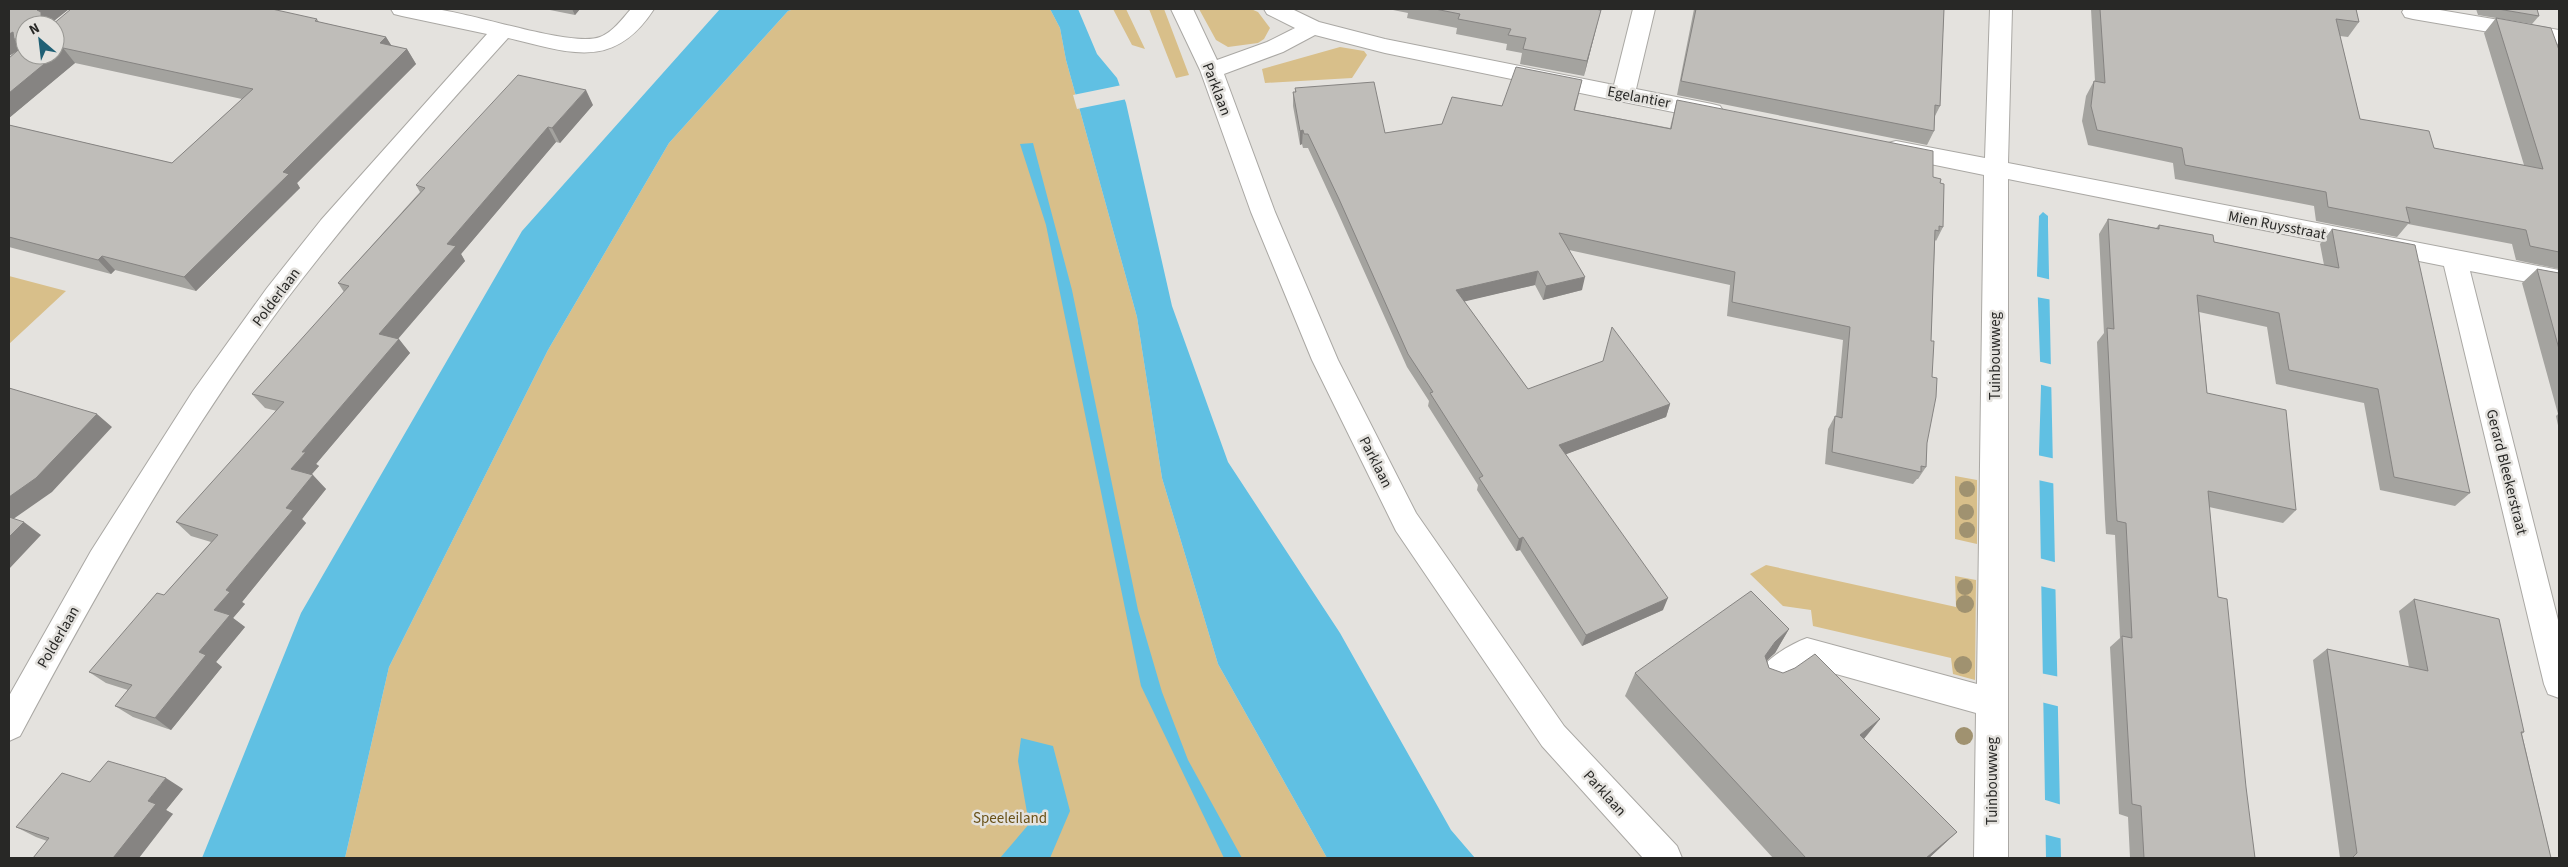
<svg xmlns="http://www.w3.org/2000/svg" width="2568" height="867" font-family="'Source Sans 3',sans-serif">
	<rect width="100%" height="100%" fill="#e4e2de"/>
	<path fill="#d8bf8a" d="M794 9H1050L1060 28 1066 60 1137 317 1162 478 1218 664 1327 858H345L389 667 548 350 669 143 788 11Z
		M1113 9H1126L1145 49 1132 45Z
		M1149 9H1164L1189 75 1176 78Z
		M1199 9H1251L1258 12 1270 28 1264 39 1258 43 1228 47 1216 40Z
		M1340 47 1364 51 1367 55 1352 78 1265 83 1262 69Z
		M9 276 66 291 9 344Z
		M1955 476 1977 480V544L1955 539Z
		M1766 565 1956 607 1955 576 1976 580 1975 680 1953 674 1951 658 1813 626 1811 610 1783 606 1750 574Z"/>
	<path fill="#60c0e3" d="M720 9H794L788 11 669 143 548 350 389 667 345 858H202L301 613 522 231Z
		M1050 9H1078L1097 54 1117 78 1126 103 1172 306 1228 462 1340 633 1451 830 1475 858H1327L1218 664 1162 478 1137 317 1066 60 1060 28Z
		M1033 143 1072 290 1138 610 1162 692 1188 760 1242 858H1224L1141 686 1046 225 1020 144Z
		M2043 212 2048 216V226L2061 858H2046L2039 453 2041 387 2037 275 2039 216Z
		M1021 738 1053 746 1070 811 1050 858H1000L1029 824 1018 761Z"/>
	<path fill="#e4e2de" d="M1122 85 1127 99 1077 109 1073 95Z
		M2035 276 2052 280 2053 300 2036 297Z
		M2037 361 2054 365V388L2038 384Z
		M2037 455 2056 459V484L2038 480Z
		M2039 558 2058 563V590L2040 586Z
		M2040 673 2060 677 2061 707 2041 702Z
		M2042 799 2062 805 2063 839 2043 834Z"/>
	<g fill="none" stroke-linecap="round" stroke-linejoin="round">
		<g stroke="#aaa8a4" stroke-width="2">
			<path id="minor" d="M391 9C405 8 420 8 434 9 470 12 572 48 600 37 613 32 622 19 631 9H654C613 72 569 52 508 38 431 123 355 209 286 300 184 437 100 586 20 736L9 741V696L91 551 193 391 267 288 321 220 487 34 402 16 394 14Z
				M1171 9H1193L1217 60 1267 42 1295 28 1267 14 1264 9H1292L1319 22 1385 39 1614 85 1633 9H1655L1636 89 1712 104 1720 106 1724 112 1720 118 1712 120 1385 53 1315 35 1283 52 1224 74 1275 212 1338 360 1416 513 1564 726 1677 846 1682 858H1643L1542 746 1396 531 1312 360 1251 212 1200 70Z
				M1990 9H2012L2008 163 2559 270V288L2470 271 2559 624V698L2548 694 2544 684 2444 266 2008 179V858H1974L1976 713 1811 667 1779 690 1768 694 1757 690 1753 680C1761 662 1788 645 1807 638L1977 684 1984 175 1896 157 1888 155 1884 149 1888 143 1896 141 1985 158Z
				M2404 9H2434L2559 30V44L2413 19 2405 17 2402 12Z"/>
		</g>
		<use href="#minor" fill="#fff" fill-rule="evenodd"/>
	</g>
	<g fill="#a09270">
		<circle cx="1967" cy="489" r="8"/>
		<circle cx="1966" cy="512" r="8"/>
		<circle cx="1967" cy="530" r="8"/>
		<circle cx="1965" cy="587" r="8"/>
		<circle cx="1965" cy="604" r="9"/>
		<circle cx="1963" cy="665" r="9"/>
		<circle cx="1964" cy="736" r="9"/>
	</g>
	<path fill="#a4a39f" d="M9 9H69L50 24 52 25H25V55L55 25 317 19 319 22 386 37 391 46 407 49 416 64 297 183 300 188 196 291 115 270 111 274 9 247V125L172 163 242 99 75 63 9 118V58L15 52 9 56Z
		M545 9H580L575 15Z
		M1388 9H1595L1597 25 1584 76 1520 64 1522 53 1506 50 1507 44 1456 34 1457 28 1407 18 1408 13Z
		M1694 9H1944L1940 106 1935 116 1934 131 1927 145 1677 95Z
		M2091 9H2356L2359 22 2348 37 2340 36 2360 119 2434 148 2524 165 2484 33 2496 18 2559 50V269L2516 260 2512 244 2408 224 2397 237 2316 221 2314 206 2175 179 2173 163 2088 145 2082 121 2086 96 2094 81H2095Z
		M2476 9H2537L2539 16 2532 24 2478 15Z
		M1582 80 1575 110 1670 128 1677 100 1933 177 1943 227 1936 241 1935 240 1926 467 1918 479H1917L1913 484 1825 464 1828 429 1835 416H1836L1843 340 1727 316 1730 285 1569 250 1582 290 1543 300 1535 285 1464 301 1528 389 1670 404 1666 417 1566 454 1663 610 1582 646 1520 550 1516 551 1477 490 1478 485 1428 406 1429 401 1407 367 1338 213 1308 148H1303L1302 144 1300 145 1293 106V92H1295V88L1385 133 1442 124 1502 106Z
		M593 105 560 143 556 142 461 254 465 261 398 339 410 353 316 464 319 466 311 475 326 489 302 519 306 523 242 602 245 604 233 618 245 627 216 662 222 667 171 730 133 717 115 706 128 690 106 683 89 672 164 595 211 542 191 536 176 522 277 411 265 408 252 394 344 292 338 283 420 192 416 185Z
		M2108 219 2156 228 2159 225 2214 242 2324 265 2320 244 2332 229 2470 493 2455 506 2380 490 2364 403 2276 384 2267 327 2199 312 2207 393 2296 510 2283 523 2209 507 2218 597 2255 858H2130L2128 817 2119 814 2110 647 2120 638 2115 535 2106 534 2105 519 2097 342 2104 333 2099 234Z
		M2537 269 2559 273V430L2556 416 2558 414 2522 283Z
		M2414 599 2524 732 2522 734 2551 858H2340L2313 660 2327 649 2409 667 2399 611Z
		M1789 629 1775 653 1767 660 1769 668 1880 719 1864 739 1957 832 1929 858H1773L1625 696 1635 673Z
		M90 782 183 789 166 810 173 814 47 841 36 837 16 827Z"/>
	<path fill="#868482" d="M39 9H69L50 24 52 25H41L37 10Z
		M572 9H580L575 15Z
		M1601 10 1597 25 1584 76 1587 61Z
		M13 32 14 39 22 48 9 56V34Z
		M386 37 395 51 380 43Z
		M63 48 75 63 9 118V93Z
		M407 49 416 64 297 183 300 188 196 291 184 277 283 172Z
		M586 90 593 105 560 143 552 128Z
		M548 127 556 142 461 254 465 261 390 348 379 334 447 244Z
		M1303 130 1302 144 1300 145V131Z
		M102 256 115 270 111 274 98 260Z
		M1538 271 1535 285 1454 304 1456 290Z
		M1585 277 1582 290 1543 300 1546 286Z
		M399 339 410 353 316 464 319 466 304 483 291 469 302 452Z
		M1670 404 1666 417 1556 458 1559 445Z
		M97 414 112 427 52 492 9 522V497Z
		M313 475 326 489 302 519 306 523 242 602 245 604 233 618 245 627 216 662 222 667 171 730 155 718 199 652 214 610 226 590 286 508Z
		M24 522 41 535 9 569V537Z
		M1523 537 1520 550 1516 551 1519 539Z
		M1668 598 1663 610 1582 646 1586 635Z
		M1789 629 1775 653 1761 666 1765 656 1775 642Z
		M1880 719 1862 741 1860 735Z
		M166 778 183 789 166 810 173 814 139 858H113L148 801Z
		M1957 832 1929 858H1926Z"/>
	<path fill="#bfbdb9" stroke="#868482" d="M9 9H39L37 10 41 12V25H25V39H14L13 32 9 34Z
		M71 9H272L317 19 315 21 386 37 380 43 407 49 283 172 289 174 184 277 102 256 98 260 9 237V125L172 163 253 89 63 48 55 55V25H52Z
		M1435 9H1594L1601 10 1587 61 1523 49 1526 38 1508 35 1511 29 1458 19 1460 14Z
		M1696 9H1944L1940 106 1935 105 1934 131 1681 81Z
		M2100 9H2356L2359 22 2336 19 2360 119 2429 131 2434 148 2543 169 2496 18 2551 28 2559 50V252L2530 246 2526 230 2406 207 2410 223 2328 207 2326 192 2185 165 2182 148 2097 130 2091 106 2094 81 2105 83Z
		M2498 9H2537L2539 16Z
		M25 44V55H55L9 93V58Z
		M1516 67 1582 80 1574 110 1671 129 1677 100 1933 151V177L1941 179 1940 183 1944 184 1943 227 1939 226V231L1935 230 1931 341H1934L1932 377 1937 378 1936 397 1927 443 1926 467 1921 466V472L1832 452 1835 416 1842 418 1850 327 1732 302 1735 272 1559 233 1585 277 1546 286 1538 271 1456 290 1528 389 1603 361 1612 327 1670 404 1559 445 1668 598 1586 635 1523 537 1519 539 1479 478 1483 476 1430 393 1433 392 1408 354 1339 199 1308 134H1304L1303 130 1300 131 1293 92H1296L1295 88 1374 82 1385 133 1442 124 1452 97 1502 106Z
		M518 75 586 90 552 128 548 127 447 244 456 246 379 334 399 339 302 452H306L291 469 313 475 286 508 293 510 226 590 230 592 214 610 230 615 199 652 206 655 155 718 115 706 132 685 89 672 157 593 164 595 218 535 176 522 284 402 252 394 349 286 338 283 425 188 416 185Z
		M2108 219 2159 229V225L2213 235 2214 242 2339 268 2332 229 2415 245 2470 493 2394 477 2378 389 2289 370 2279 313 2197 295 2207 393 2286 410 2296 510 2208 491 2218 597 2227 599 2246 787 2255 858H2144L2141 806 2132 804 2122 636 2132 638 2126 523 2117 521 2116 506 2107 328 2114 329Z
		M2537 269 2559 273V349Z
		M9 388 97 414 36 478 9 497Z
		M9 517 24 522 9 537Z
		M1751 591 1789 629 1775 642 1765 656 1769 668 1783 673 1795 668 1815 654 1880 719 1860 735 1957 832 1926 858H1806L1635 673Z
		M2414 599 2499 619 2524 732H2521L2551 858H2352L2357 853 2327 649 2428 671Z
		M108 761 166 778 148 801 156 804 113 858H33L49 838 16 827 62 773 90 782Z"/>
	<g text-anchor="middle" stroke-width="5" stroke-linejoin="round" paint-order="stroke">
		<g font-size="15" fill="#282826" stroke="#e4e2de">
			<text transform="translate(1217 89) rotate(69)" y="5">Parklaan</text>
			<text transform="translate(1639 97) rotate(11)" y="5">Egelantier</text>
			<text transform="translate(2277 225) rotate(11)" y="5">Mien Ruysstraat</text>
			<text transform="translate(276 297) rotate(-53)" y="5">Polderlaan</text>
			<text transform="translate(1995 356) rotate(-90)" y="5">Tuinbouwweg</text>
			<text transform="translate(1376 462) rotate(63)" y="5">Parklaan</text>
			<text transform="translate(2507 472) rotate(76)" y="5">Gerard Bleekerstraat</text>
			<text transform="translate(58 637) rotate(-60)" y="5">Polderlaan</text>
			<text transform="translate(1992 781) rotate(-90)" y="5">Tuinbouwweg</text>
			<text transform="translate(1605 793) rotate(48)" y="5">Parklaan</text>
		</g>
		<g font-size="15" fill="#685016" stroke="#e4e2de">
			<text x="1010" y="823">Speeleiland</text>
		</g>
	</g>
	<rect width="2568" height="867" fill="none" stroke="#282826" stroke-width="20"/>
	<g transform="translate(40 40) rotate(332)"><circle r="24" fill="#e4e2de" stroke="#999894"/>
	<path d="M0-4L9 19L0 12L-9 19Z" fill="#206075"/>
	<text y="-8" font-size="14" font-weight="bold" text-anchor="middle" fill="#282826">N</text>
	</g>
</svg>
